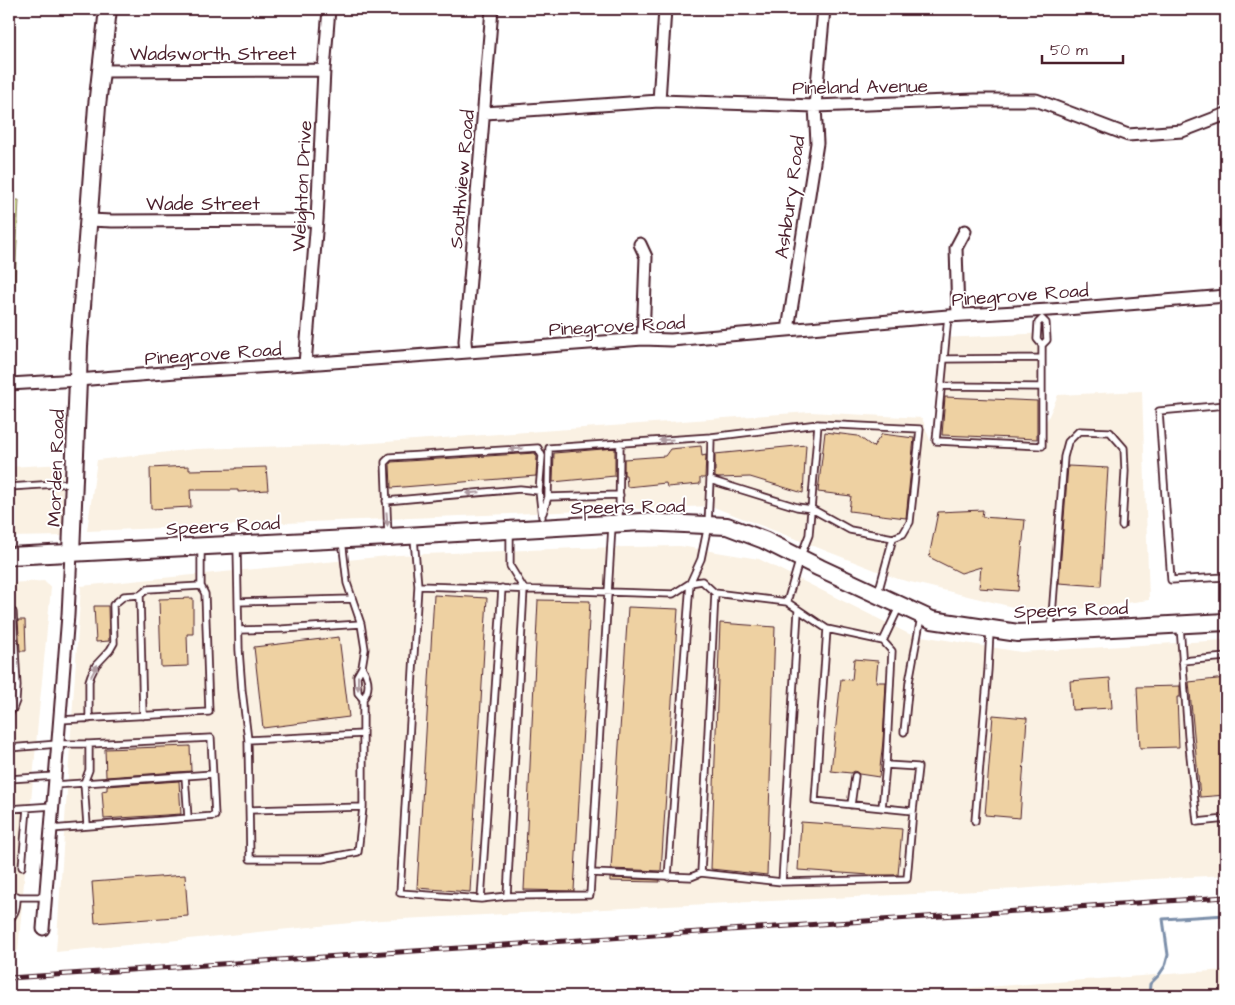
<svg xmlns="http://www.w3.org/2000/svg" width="1235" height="1005" font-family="'Architects Daughter',sans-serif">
	<rect width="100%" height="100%" fill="#fff"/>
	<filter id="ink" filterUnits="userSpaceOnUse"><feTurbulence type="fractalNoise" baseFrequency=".02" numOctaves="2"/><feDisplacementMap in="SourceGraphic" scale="10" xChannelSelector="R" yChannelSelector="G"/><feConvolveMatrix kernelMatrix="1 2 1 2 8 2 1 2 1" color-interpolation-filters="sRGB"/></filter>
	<g filter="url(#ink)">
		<path fill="#faf1e3" d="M1049 333 1034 450 1058 395 1142 391 1149 600 1042 614 898 579 711 506 87 531 97 460 195 449 358 444 810 412 922 418 931 443 942 338Z
			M63 464V536L9 537V467Z
			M680 546 759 559 909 634 1021 652 1226 640V875L1116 881 1018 889 381 920 56 952 81 586 398 555 578 548Z
			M44 581 51 588 38 722 18 951 9 952V583Z
			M1226 970V996H856Z"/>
		<path fill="#d0de92" stroke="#8d7e5e" d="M9 200H19L14 304H9Z"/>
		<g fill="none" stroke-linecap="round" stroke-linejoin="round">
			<path stroke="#7c8faa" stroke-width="3" d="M1149 996 1150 984 1159 975 1165 966 1168 955 1163 919 1226 915"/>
		</g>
		<path fill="#eed1a2" stroke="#4a1f2b" d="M945 397 1037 401V439L942 435Z
			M825 432 858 436 873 447 882 434 914 438 906 518 849 511 851 496 818 492Z
			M806 445 803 493 750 477 718 478 715 477V454Z
			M701 446 702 456 706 455 705 478H700V484L667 487 666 483 627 487 626 475H624V459L665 456 670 449Z
			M615 448V476L553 482 554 453Z
			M535 453 537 457 536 476 391 488 390 464 391 462Z
			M189 466V470L236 469V468L266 467 268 490 238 492V490H190L191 507 151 509 150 468Z
			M1068 466 1108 468 1101 586 1059 583Z
			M983 510 982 517 1025 520 1018 591 979 588 981 567 961 573 929 557 938 512Z
			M434 595 487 598 470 892 417 888Z
			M193 598V634H187L188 666 161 667 159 599Z
			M538 600 590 601 574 891 524 890Z
			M94 606H108L109 641 96 642Z
			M628 607 678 609 661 871 611 869Z
			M18 620H25L26 651H20Z
			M720 623 775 627 767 875 711 869Z
			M339 637 349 717 263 728 254 647Z
			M854 659 878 661 876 682H886L883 741 879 777 859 774 855 771 851 773 831 771 841 679 852 680Z
			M1110 678 1112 708 1072 710 1070 681Z
			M1226 678V795L1200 797 1189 682Z
			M1180 686V697H1177L1179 747 1140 748 1137 687Z
			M993 715 1027 718 1020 818 985 815Z
			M190 746 191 771 106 777 105 749Z
			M179 781 181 814 104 819 102 791 107 790V786Z
			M801 822 902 829 898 875H870L798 870Z
			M185 875 188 916 95 923 92 882Z
			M610 878 660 880V882L610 881Z"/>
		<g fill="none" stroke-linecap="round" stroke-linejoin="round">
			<g stroke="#4a1f2b" stroke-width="9">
				<path id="lane" d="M948 316 944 359 936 441 1042 446V345L1037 339 1038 323 1042 319 1046 323 1047 340 1042 345
					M944 359 1041 358
					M942 386 1042 387
					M1226 405 1159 411 1171 580 1226 577
					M818 424 711 437 710 480 797 507 812 509 850 530 893 538 878 593
					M9 487 72 483
					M548 497 620 495
					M386 501 520 489 539 491
					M543 513 548 497 549 448 711 437
					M619 521 620 443
					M510 532V566L524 589 507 896 590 895 612 526
					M388 536 385 462 390 457 538 448 542 456 539 491 542 517
					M414 538 418 586 400 893 481 899 507 896
					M342 540 347 583 361 624 365 649 362 667 357 676 358 693 363 699
					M237 547 239 650 242 690 248 740 250 859H322L358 852 363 807V699C371 688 369 678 362 667
					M690 583 702 581 715 593 701 873
					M690 583 701 559 708 525 710 480
					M418 586 673 594 690 583 668 877
					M715 593 787 602 800 558 809 535 818 424 920 429 910 522 903 534 893 538
					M238 602 352 599
					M787 602 827 629
					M9 610 13 612 17 686 16 701 13 709 9 713
					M1180 626 1188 736 1197 822 1226 819
					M1051 629 1064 457 1068 442 1079 431 1110 432 1124 448 1125 471 1122 526
					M239 630 282 629 361 624
					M883 641 892 651 886 765
					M1182 661 1226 657
					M143 716 140 595 148 589 201 586
					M89 719V681L91 675 96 665 110 650 114 643 113 605 124 596 140 595
					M59 720 209 712 205 594 201 586V548
					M904 732 909 682 921 617
					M248 740 363 734
					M9 748 58 744H89V770L84 783 54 785
					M185 776 188 818
					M9 779 55 776
					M851 805 855 776
					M882 808 886 765 918 767 913 811
					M9 809 53 806
					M250 810 363 807
					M975 821 988 670 990 631
					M87 825 84 783 213 774
					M51 829 215 816 211 738 89 744
					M22 867 27 808
					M591 873 691 877 701 873 782 882 907 879 913 811 815 801 827 629 883 641 899 607
					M782 882 798 611
					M9 897H45
					M481 899 502 588
					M9 920C16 913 17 906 17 896"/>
			</g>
			<g stroke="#4a1f2b" stroke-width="15">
				<path id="street" d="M101 71 324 70
					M659 101 665 9
					M485 113 659 101 815 106 975 100H1036L1128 135 1182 131 1226 114
					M89 220 112 221 317 220
					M640 244 646 257 643 339
					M958 315 956 248 965 231
					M788 330 817 143 815 106 824 9
					M466 352 465 341 492 9
					M305 364 317 220 324 70 329 9
					M9 384 78 380 176 372 305 364 643 339 671 340 948 316 1066 309 1226 296
					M43 929 68 615 71 553"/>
			</g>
			<g stroke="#4a1f2b" stroke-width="20">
				<path id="secondary" d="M71 553 78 380 79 346 97 106 108 9
					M9 556 389 537 642 522 727 526 764 540 820 568 932 620 1018 633 1226 622"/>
			</g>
			<use href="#lane" stroke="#fff" stroke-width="5.5"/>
			<use href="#street" stroke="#fff" stroke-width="11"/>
			<use href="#secondary" stroke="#fff" stroke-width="16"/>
			<g stroke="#4a1f2b" stroke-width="5">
				<path id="rail" d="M9 978 1226 897"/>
			</g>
			<use href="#rail" stroke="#fff" stroke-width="3" stroke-dasharray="9" stroke-linecap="butt"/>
		</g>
		<defs><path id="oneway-solid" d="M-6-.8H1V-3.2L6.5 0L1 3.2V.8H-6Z" transform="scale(1.25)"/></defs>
		<g fill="#ae9aa0">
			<use href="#oneway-solid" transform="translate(666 440) rotate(176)"/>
			<use href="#oneway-solid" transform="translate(516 449) rotate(177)"/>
			<use href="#oneway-solid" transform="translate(473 493) rotate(175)"/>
			<use href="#oneway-solid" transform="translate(387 519) rotate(86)"/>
			<use href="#oneway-solid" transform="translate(94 671) rotate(-62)"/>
			<use href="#oneway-solid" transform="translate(358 683) rotate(90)"/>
		</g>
	</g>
	<g text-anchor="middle" stroke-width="4" stroke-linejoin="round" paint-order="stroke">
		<g font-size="19" fill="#4a1f2b" stroke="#fff">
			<text x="213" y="60">Wadsworth Street</text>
			<text transform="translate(860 86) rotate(-1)" y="7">Pineland Avenue</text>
			<text transform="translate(461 179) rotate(-85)" y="7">Southview Road</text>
			<text transform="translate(301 186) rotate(-87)" y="7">Weighton Drive</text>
			<text transform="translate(789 197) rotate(-82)" y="7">Ashbury Road</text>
			<text x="203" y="210">Wade Street</text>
			<text transform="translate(1020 294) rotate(-4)" y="7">Pinegrove Road</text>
			<text transform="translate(617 325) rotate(-3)" y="7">Pinegrove Road</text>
			<text transform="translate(213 353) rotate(-4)" y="7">Pinegrove Road</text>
			<text transform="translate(55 468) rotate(-88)" y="7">Morden Road</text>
			<text transform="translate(628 506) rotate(-1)" y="7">Speers Road</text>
			<text transform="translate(223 525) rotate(-3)" y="7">Speers Road</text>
			<text transform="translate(1071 609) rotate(-2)" y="7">Speers Road</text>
		</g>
	</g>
	<rect width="1235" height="1005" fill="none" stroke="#fff" stroke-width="30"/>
	<rect x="15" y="15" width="1205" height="975" fill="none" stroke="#4a1f2b" stroke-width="2" filter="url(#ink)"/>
	<path d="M1042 55v8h81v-8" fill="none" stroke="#4a1f2b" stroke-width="2.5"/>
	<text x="1050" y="55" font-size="15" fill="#4a1f2b" stroke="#ffffff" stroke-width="4" paint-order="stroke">50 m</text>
</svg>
